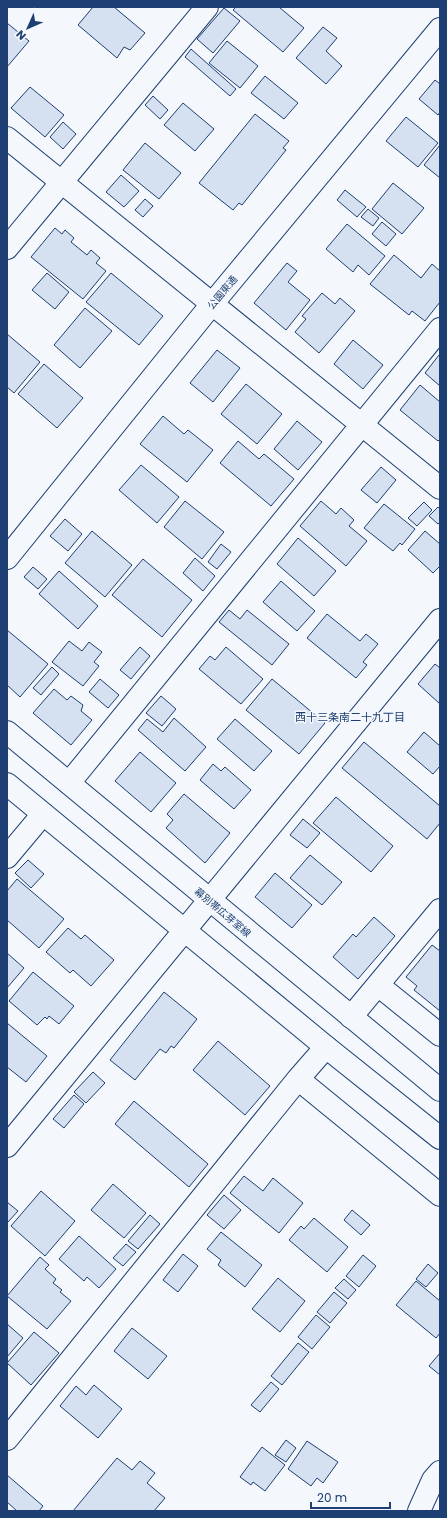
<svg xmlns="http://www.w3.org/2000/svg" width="447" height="1518" font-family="Poppins,'Noto Sans JP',sans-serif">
	<rect width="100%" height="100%" fill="#f4f7fb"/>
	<path fill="#d5e0f0" stroke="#1d3f73" d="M93 7H114L145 33 130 50 124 47 117 58 78 25Z
		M236 7H279L304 28 283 52 233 10Z
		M224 8 240 21 213 53 197 39Z
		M7 23 29 41 7 67Z
		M323 27 337 38 326 51 342 66 326 84 296 58Z
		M227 41 258 66 240 88 209 63Z
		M191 49 236 89 230 96 185 57Z
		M265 76 298 103 284 119 251 93Z
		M435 80 440 84V112L438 115 419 99Z
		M30 87 64 115 45 137 11 108Z
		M153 96 168 110 160 119 145 105Z
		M183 103 214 129 195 151 164 125Z
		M255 114 289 141 283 148 286 150 242 205 239 203 233 210 199 183Z
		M406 117 438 143 418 167 386 141Z
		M63 122 76 134 63 149 50 137Z
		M145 143 181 173 159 199 123 170Z
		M440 145V178L424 165Z
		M121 175 139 191 124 207 106 192Z
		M393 183 424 208 402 234 372 209Z
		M345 190 366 207 357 217 337 200Z
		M145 199 153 206 143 217 135 210Z
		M368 209 379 218 373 226 361 217Z
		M382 222 396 234 386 246 372 234Z
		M347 224 385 256 369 275 358 265 353 272 326 249Z
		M55 228 62 234 65 230 74 238 71 242 87 255 91 250 100 258 96 263 106 271 83 299 31 257Z
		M394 255 421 278 432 264 440 271V302L425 321 412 311 409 315 370 284Z
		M287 263 297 271 288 282 310 300 286 330 254 303Z
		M47 273 69 292 55 309 32 290Z
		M111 273 163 316 139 345 86 302Z
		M322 293 335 304 340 298 355 311 319 353 295 332 306 319 302 316Z
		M85 308 112 331 80 368 54 345Z
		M7 334 40 362 14 393 7 387Z
		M353 340 383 365 363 389 334 364Z
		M217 350 240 368 213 402 190 383Z
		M439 355 440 356V386L425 373Z
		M44 364 83 398 57 428 18 394Z
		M246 384 282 414 257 444 221 414Z
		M420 385 440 402V439L438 441 400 410Z
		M163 416 184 434 188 430 213 450 187 482 140 444Z
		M297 421 322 442 298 470 274 449Z
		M238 441 259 459 264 454 294 479 271 506 220 463Z
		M141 465 179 497 157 523 119 490Z
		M381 467 396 480 377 503 361 490Z
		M185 501 224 532 202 559 164 527Z
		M321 501 336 514 341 508 354 520 349 526 367 541 346 566 300 526Z
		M424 502 432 510 417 526 408 518Z
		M384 504 415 529 402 545 400 543 393 551 364 528Z
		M438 507 440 509V522L438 524 429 516Z
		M65 519 82 534 68 551 50 536Z
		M92 531 132 565 105 597 65 563Z
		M425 531 440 544V566L433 573 408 550Z
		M298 538 336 571 314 596 277 564Z
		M221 544 231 552 217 569 208 562Z
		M195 558 215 576 203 591 183 573Z
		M143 559 192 600 162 637 112 595Z
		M33 567 47 579 38 589 24 577Z
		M59 571 98 606 78 629 39 594Z
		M281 581 315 611 297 631 263 602Z
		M229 610 240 619 247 610 289 644 272 665 219 622Z
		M327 614 360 641 366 634 378 644 363 662 367 665 356 678 307 638Z
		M7 630 48 664 20 697 7 685Z
		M69 641 82 651 89 642 102 652 94 662 99 666 83 686 52 662Z
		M140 647 150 656 131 679 120 670Z
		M226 647 263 679 241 704 199 669 210 656 215 660Z
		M435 664 440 668V704L418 684Z
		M52 667 59 674 41 695 33 688Z
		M100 679 119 695 108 708 89 692Z
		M272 679 325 723 299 754 246 710Z
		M54 689 67 700 71 696 83 705 81 711 92 720 71 745 33 713Z
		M161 696 176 709 162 726 146 713Z
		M174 718 206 747 185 771 138 730 147 719 163 732Z
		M235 719 272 751 254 771 217 739Z
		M424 732 440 746V766L433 774 407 752Z
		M364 742 440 806V823L427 839 342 768Z
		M140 752 176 783 151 812 115 781Z
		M213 764 221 771 225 767 251 790 234 809 200 780Z
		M184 794 230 833 205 863 166 828 173 820 167 814Z
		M336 797 393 846 371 872 313 823Z
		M303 819 320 833 307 848 290 835Z
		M310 855 342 882 322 905 290 878Z
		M28 860 44 874 31 888 15 873Z
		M275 873 312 905 292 928 255 897Z
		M17 879 64 919 39 948 7 920V891Z
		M374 917 395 936 358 979 333 957 353 934 356 937Z
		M68 928 81 939 85 935 114 960 91 986 73 970 70 973 46 952Z
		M432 945 440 951V1011L414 990 417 986 406 977Z
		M7 953 24 968 7 988Z
		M33 972 74 1006 59 1024 49 1016 47 1019 45 1017 37 1025 9 1001Z
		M164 992 197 1019 174 1048 171 1046 166 1053 160 1049 135 1080 110 1060Z
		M7 1023 47 1056 26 1082 7 1067Z
		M218 1041 270 1086 245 1115 193 1070Z
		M93 1072 105 1083 86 1103 74 1092Z
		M74 1095 84 1104 64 1128 53 1119Z
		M134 1101 208 1164 189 1187 115 1124Z
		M244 1176 263 1191 273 1178 303 1203 279 1233 230 1193Z
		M113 1184 146 1213 124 1238 91 1210Z
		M41 1191 75 1221 45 1256 11 1226Z
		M224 1195 241 1210 224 1229 207 1215Z
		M7 1202 18 1211 8 1222 7 1221Z
		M352 1210 370 1225 361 1235 344 1220Z
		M150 1215 160 1224 138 1249 128 1241Z
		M314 1218 348 1247 327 1272 289 1240 301 1226 304 1229Z
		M221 1232 262 1265 245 1287 218 1265 221 1260 207 1249Z
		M79 1236 116 1269 99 1288 87 1277 84 1281 59 1259Z
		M126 1244 136 1252 123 1266 113 1258Z
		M183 1254 198 1266 178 1292 163 1280Z
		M363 1255 376 1266 359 1287 346 1276Z
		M40 1257 49 1265 45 1269 56 1279 53 1283 62 1290 60 1292 71 1301 47 1329 7 1296Z
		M428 1264 438 1273 426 1287 416 1279Z
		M278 1278 305 1301 280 1332 252 1309Z
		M344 1279 356 1290 348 1299 335 1288Z
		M416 1281 440 1301V1333L436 1338 396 1305Z
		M334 1292 347 1303 330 1323 317 1312Z
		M316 1315 330 1327 312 1349 298 1337Z
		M7 1324 23 1338 7 1357Z
		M132 1328 167 1356 148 1379 114 1351Z
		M34 1332 59 1353 31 1385 7 1363Z
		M298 1343 309 1352 282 1385 271 1376Z
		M440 1353V1375L429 1366Z
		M271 1382 279 1389 260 1412 251 1405Z
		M94 1385 122 1409 98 1438 60 1406 76 1386 86 1395Z
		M286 1440 296 1448 286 1462 275 1455Z
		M307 1441 338 1462 323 1483 317 1478 311 1486 288 1469Z
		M262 1447 285 1465 265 1491 253 1482 251 1485 240 1477Z
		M117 1458 132 1470 140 1461 155 1473 147 1483 165 1498 154 1511H73Z
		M7 1475 43 1506 39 1511H17L7 1502Z"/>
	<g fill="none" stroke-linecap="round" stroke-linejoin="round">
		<g stroke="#1d3f73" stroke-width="24">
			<path id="minor" d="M7 138 440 488
				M7 248 207 7
				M7 558 212 304 440 29
				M69 783 440 329
				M7 857 43 814
				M378 985 440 1035
				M351 1017 440 910
				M298 1079 440 1195
				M7 1146 440 620
				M7 1439 298 1079 326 1047
				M419 1511 433 1480 440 1472"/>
		</g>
		<g stroke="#1d3f73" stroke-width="24">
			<path id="major" d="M7 732 440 1090
				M7 784 326 1047 440 1138"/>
		</g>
		<use href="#minor" stroke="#f4f7fb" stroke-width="22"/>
		<use href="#major" stroke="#f4f7fb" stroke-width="22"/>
	</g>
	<g text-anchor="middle" stroke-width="3" stroke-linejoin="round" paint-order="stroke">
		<g font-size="10" fill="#1d3f73" stroke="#f4f7fb">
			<text transform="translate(222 292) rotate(-50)" y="4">公園東通</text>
			<text transform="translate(223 912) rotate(40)" y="4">幕別帯広芽室線</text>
		</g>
		<g font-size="11" fill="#1d3f73" stroke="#f4f7fb">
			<text x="350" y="721">西十三条南二十九丁目</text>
		</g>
	</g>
	<rect width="447" height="1518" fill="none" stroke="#1d3f73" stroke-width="16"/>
	<g transform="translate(28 28) rotate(225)" stroke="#f4f7fb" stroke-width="3" paint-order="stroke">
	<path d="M0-3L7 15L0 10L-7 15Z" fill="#1d3f73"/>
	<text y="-6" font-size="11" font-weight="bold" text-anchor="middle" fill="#1d3f73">N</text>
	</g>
	<path d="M311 1502v6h79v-6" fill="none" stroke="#1d3f73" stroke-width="2"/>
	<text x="317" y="1502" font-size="12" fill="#1d3f73" stroke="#f4f7fb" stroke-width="3" paint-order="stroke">20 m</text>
</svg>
